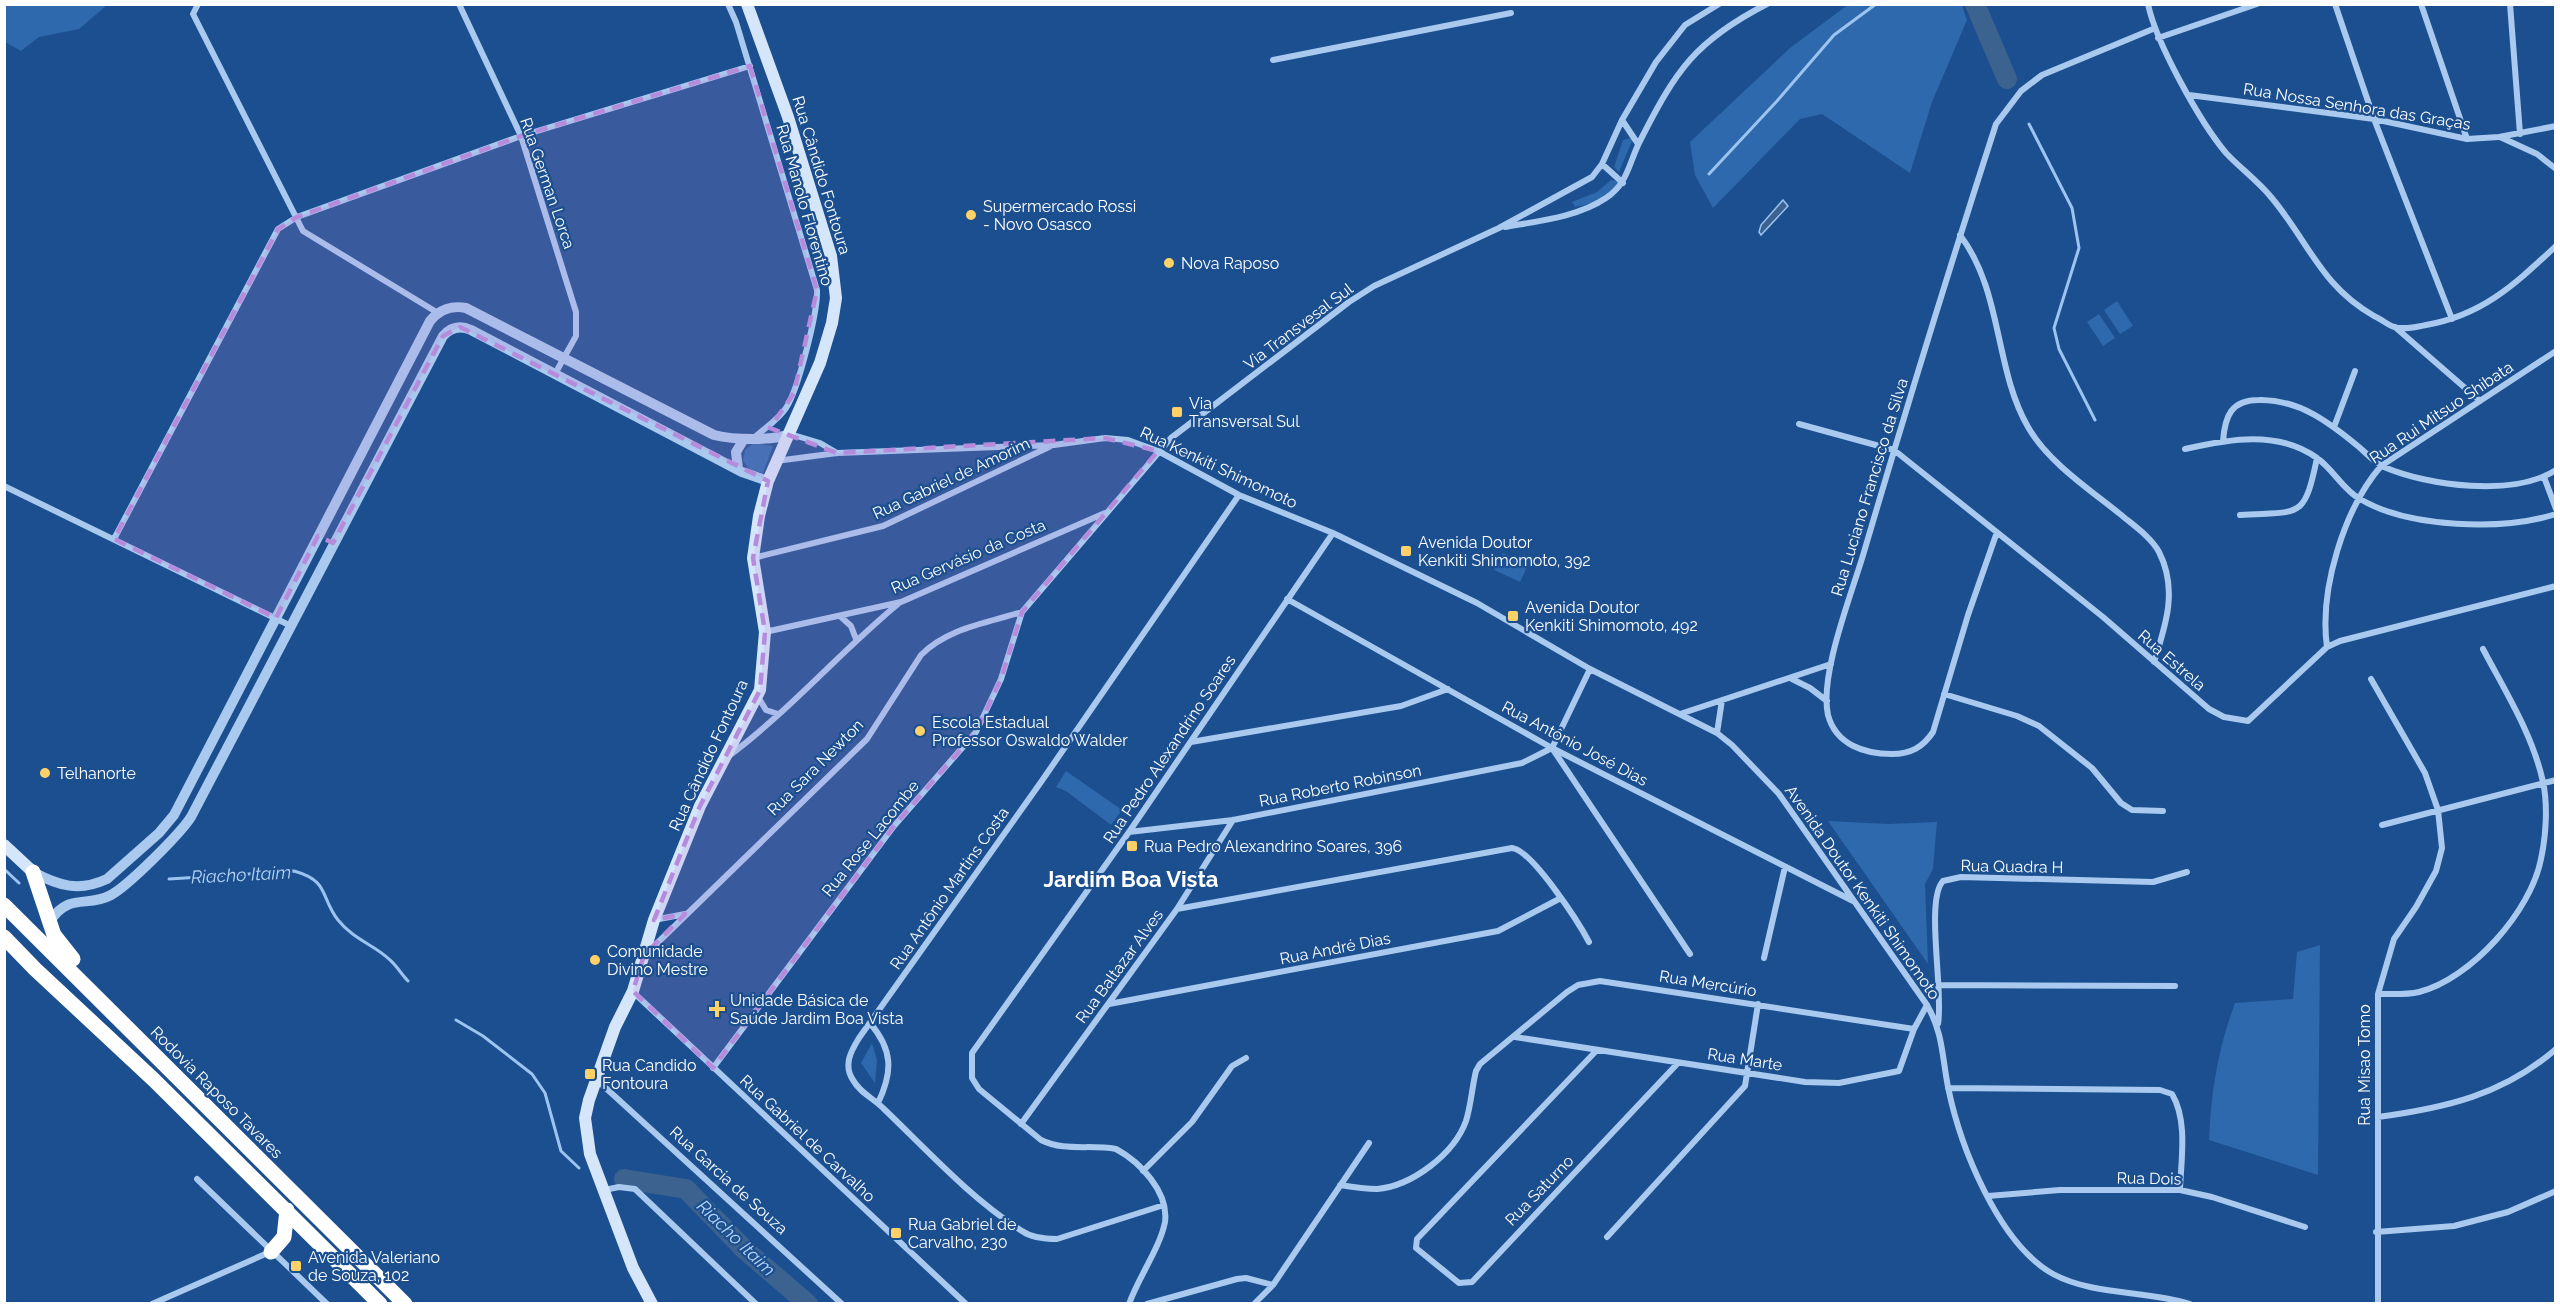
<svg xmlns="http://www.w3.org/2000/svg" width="2560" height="1308" font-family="Raleway,sans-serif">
	<rect width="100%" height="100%" fill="#1b4f8f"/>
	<path fill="#2e69ad" d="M5 4H107V5L79 29 39 37 21 51 5 42Z
		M1849 4 1962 5 1967 20 1932 102 1910 173 1822 114 1800 119 1713 208 1695 175 1690 142 1790 48Z
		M1630 138 1632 141 1619 172 1614 167 1623 140Z
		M1611 180 1618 181V186C1607 198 1591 204 1575 207L1572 202 1597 192Z
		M2117 301 2133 326 2120 334 2104 310Z
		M2099 314 2115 338 2103 346 2087 322Z
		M754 443 773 446 763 473 750 470 743 461 745 450Z
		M1503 553 1528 565 1520 582 1494 570Z
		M1066 771 1122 810 1111 825 1066 791 1056 787Z
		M1828 821 1888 824 1937 822 1933 869 1925 884 1928 964Z
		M2320 945 2318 1175 2209 1140C2211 1092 2218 1048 2235 1003L2293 999 2297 952Z
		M872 1043 877 1060 875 1083 861 1063Z"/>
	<path fill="#3c6290" stroke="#9cc4f0" stroke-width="1.5" d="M1783 200 1788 206 1761 235 1759 232 1761 225Z"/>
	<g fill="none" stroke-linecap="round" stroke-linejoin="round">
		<path stroke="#9cc4f0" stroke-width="3" d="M2029 124 2072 208 2079 248 2054 328 2059 349 2095 420
			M1709 174 1777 101 1834 35 1876 4
			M4 869 19 883
			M169 879 294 871C330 881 320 897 338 920 354 940 375 945 390 960 397 966 402 975 408 981
			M456 1020 483 1036 532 1074 545 1093 561 1151 579 1168"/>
		<path stroke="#3c6290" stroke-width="20" d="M1975 4 2007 79
			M624 1179 686 1189 745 1250 808 1304"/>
		<path stroke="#a9c9ee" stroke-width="6" d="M198 4 193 14 303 231 438 313
			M459 4 521 136 576 312V336L555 374
			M728 4 736 22 817 290C818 312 798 390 786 408 778 420 766 427 755 437
			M2148 4C2156 43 2200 122 2226 153 2240 168 2258 181 2271 197 2309 242 2320 285 2374 316 2381 319 2388 325 2394 327 2404 330 2416 327 2426 325 2483 315 2515 284 2556 246
			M2335 4 2374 119 2452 319
			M2421 4 2467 139
			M2510 4 2520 134
			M2158 38 2257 4
			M1273 60 1511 13
			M2189 95 2374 119 2467 139 2499 137 2556 126
			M1622 120 1638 144
			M2500 137 2537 154 2556 169
			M1602 164 1623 183
			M1505 227C1538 221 1578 217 1606 198 1628 184 1629 162 1640 141 1676 70 1695 41 1767 4
			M1960 235C2003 292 1994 368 2028 427 2048 462 2089 489 2120 514 2133 525 2151 537 2159 552 2178 589 2166 625 2154 662
			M2395 327 2480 401
			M1799 424 1894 450 2103 617 2209 709 2224 717 2248 721 2327 647 2340 641 2556 586
			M2334 427 2355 371
			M790 434 820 443 837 453
			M2223 441C2225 416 2231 400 2259 400 2299 399 2330 423 2359 447 2367 454 2375 463 2384 467 2428 486 2514 497 2556 470
			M2185 449C2229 439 2278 430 2317 458 2333 469 2343 490 2360 499 2409 528 2502 531 2556 514
			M776 461 837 453 1054 445 1105 438 1128 440 1158 451 1239 495 1333 533 1477 603 1590 669 1717 733 1732 745 1779 794 1927 1005C1943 1033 1942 1056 1948 1087 1960 1146 1998 1243 2053 1274 2094 1296 2147 1290 2190 1304
			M2544 477 2556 509
			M4 486 291 626
			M2240 515C2300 511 2304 521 2317 458
			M1997 532 1968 615 1933 732C1923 747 1911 754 1892 754 1865 754 1836 745 1828 715 1819 675 1852 593 1864 552 1906 409 1950 266 1996 124L2021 91 2042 75 2153 29
			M114 539 278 229 297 217 521 136 750 66
			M753 558 883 526 1051 446
			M1287 599 1552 748 1853 901
			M841 617 851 626 856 639
			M765 632 901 602 1105 513
			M2327 647C2319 590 2344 509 2381 466L2556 351
			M1792 679 1810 688 1827 701
			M2371 679 2425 773 2438 810 2442 848 2436 871 2416 907 2394 939 2378 994V1304
			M1944 694 2017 716 2039 726 2092 768 2121 803 2132 810 2163 811
			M758 697 766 710 778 714
			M1680 714 1831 664
			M1717 733 1722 700
			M1191 742 1401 706 1448 689
			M1552 748 1690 954
			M1552 748 1590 669
			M730 755C790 710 840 652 898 604
			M2382 825 2556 780
			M1129 832 1233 820 1522 763 1552 748
			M1177 909 1512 848C1532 850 1579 923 1589 942
			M654 920 685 914
			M647 953 867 739 921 655C948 628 987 623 1022 612
			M1764 958 1785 867
			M1940 985 2175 986
			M633 992 966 1304
			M2378 994C2392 994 2406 995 2419 992 2471 979 2531 911 2541 859 2546 836 2548 805 2543 782 2533 735 2505 691 2483 649
			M1109 1004 1498 931 1559 899
			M870 1023C893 1050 893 1072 878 1103
			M1938 1024C1944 993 1925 900 1943 881L1961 877 2153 882 2187 872
			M1515 1037 1805 1082 1839 1083 1899 1071 1914 1029 1927 1005
			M1597 1050 1417 1239 1416 1248 1459 1283 1472 1282 1678 1063
			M713 1068 894 826 976 732 1001 679 1022 612 1171 438 1349 302 1374 286 1499 228 1592 177 1602 164 1622 120 1656 62 1685 25 1719 4
			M597 1080 842 1304
			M1948 1088 2160 1090 2172 1094C2188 1121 2181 1160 2180 1190
			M2378 1117C2445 1108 2503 1095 2556 1049
			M1021 1124 1177 909 1233 820
			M1143 1171 1192 1122 1232 1066 1246 1058
			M197 1179 327 1304
			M1340 1185C1352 1187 1364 1189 1377 1189 1412 1186 1454 1154 1466 1121 1471 1105 1472 1087 1476 1071L1480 1064 1567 992 1578 985 1600 981 1914 1029
			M604 1190 619 1187 635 1189 756 1304
			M1988 1196 2060 1190H2180L2212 1197 2305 1227
			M1164 1205 1057 1239C1045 1239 1032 1238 1022 1231 970 1198 927 1150 883 1108 873 1098 860 1093 853 1080 843 1065 851 1051 859 1038L1041 782 1239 495
			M2376 1232 2454 1226 2508 1212 2556 1191
			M1607 1237 1745 1086 1758 1004
			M152 1304 270 1252
			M1129 1304C1138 1278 1160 1248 1165 1222 1169 1192 1140 1162 1116 1149 1090 1144 1065 1152 1041 1140L979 1089 972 1078V1053L1129 832 1333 533
			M1147 1304 1237 1279 1246 1278 1273 1285
			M1254 1304 1273 1285 1369 1143"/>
		<path stroke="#a9c9ee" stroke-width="10" d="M738 469 736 452 744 439
			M33 872C59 886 79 892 107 879L159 833 174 815 430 321C439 310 452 305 466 308L714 435C734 440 772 441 790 434
			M50 921C70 892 87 908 111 895 129 885 180 834 191 817L443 336C451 327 460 325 471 330L742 472 768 481"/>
		<path stroke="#d6e6fa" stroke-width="12" d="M4 845 33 872
			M652 1304 633 1268 590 1154 585 1118 589 1100 615 1027 633 991 654 920 700 806 760 690 765 632 753 558 759 516 768 481 820 363 832 323 836 298 831 256 788 117 747 4"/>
		<path stroke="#fff" stroke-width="15" d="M33 872 54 935 73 959
			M4 905 405 1304
			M4 937 35 969 154 1080 380 1304
			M271 1252 284 1237 287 1210"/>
	</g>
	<path fill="#b68bdc" fill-opacity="0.2" stroke="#b68bdc" stroke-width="4.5" stroke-dasharray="12 8" stroke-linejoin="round" d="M750 66 817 290 794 393 770 428 837 453 1105 438 1158 451 1022 612 1001 679 976 732 894 826 713 1068 633 991 644 955 685 914 654 920 700 806 760 690 765 632 753 558 768 481 460 327 443 336 333 543 318 536 276 618 114 539 278 229 297 217 521 136Z"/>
	<g fill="#ffd166" stroke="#1b4f8f" stroke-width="2">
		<circle cx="971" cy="215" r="6"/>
		<circle cx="1169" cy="263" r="6"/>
		<rect x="1171" y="406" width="12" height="12" rx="3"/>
		<rect x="1400" y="545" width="12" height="12" rx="3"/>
		<rect x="1507" y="610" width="12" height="12" rx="3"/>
		<circle cx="920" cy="731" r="6"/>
		<circle cx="45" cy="773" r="6"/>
		<rect x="1126" y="840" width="12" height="12" rx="3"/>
		<circle cx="595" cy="960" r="6"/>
		<path d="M714 1000h6v6h6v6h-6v6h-6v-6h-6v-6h6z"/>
		<rect x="584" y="1068" width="12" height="12" rx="3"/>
		<rect x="890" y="1227" width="12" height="12" rx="3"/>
		<rect x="290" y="1260" width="12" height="12" rx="3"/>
	</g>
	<g text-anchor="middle" stroke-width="4.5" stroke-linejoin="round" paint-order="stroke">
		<g font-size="16" fill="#fff" stroke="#1b4f8f">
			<text transform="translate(2357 106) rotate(9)" y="6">Rua Nossa Senhora das Graças</text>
			<text transform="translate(822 175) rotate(73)" y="6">Rua Cândido Fontoura</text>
			<text transform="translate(548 183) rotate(71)" y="6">Rua German Lorca</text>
			<text transform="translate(805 205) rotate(74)" y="6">Rua Manolo Florentino</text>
			<text transform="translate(1298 326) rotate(-37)" y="6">Via Transvesal Sul</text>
			<text transform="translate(2441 412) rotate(-34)" y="6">Rua Rui Mitsuo Shibata</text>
			<text transform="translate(1219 467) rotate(25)" y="6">Rua Kenkiti Shimomoto</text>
			<text transform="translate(951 478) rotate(-25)" y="6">Rua Gabriel de Amorim</text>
			<text transform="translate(1869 487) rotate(-73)" y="6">Rua Luciano Francisco da Silva</text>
			<text transform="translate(968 556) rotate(-23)" y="6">Rua Gervásio da Costa</text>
			<text transform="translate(2172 660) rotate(41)" y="6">Rua Estrela</text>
			<text transform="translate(1575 743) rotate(28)" y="6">Rua Antônio José Dias</text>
			<text transform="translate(1169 749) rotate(-56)" y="6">Rua Pedro Alexandrino Soares</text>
			<text transform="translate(708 755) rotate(-65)" y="6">Rua Cândido Fontoura</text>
			<text transform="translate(815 767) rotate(-45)" y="6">Rua Sara Newton</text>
			<text transform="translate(1340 785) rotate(-11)" y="6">Rua Roberto Robinson</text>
			<text transform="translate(870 838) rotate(-51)" y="6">Rua Rose Lacombe</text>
			<text transform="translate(2012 866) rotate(1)" y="6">Rua Quadra H</text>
			<text transform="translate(949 888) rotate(-55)" y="6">Rua Antônio Martins Costa</text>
			<text transform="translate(1863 892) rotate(55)" y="6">Avenida Doutor Kenkiti Shimomoto</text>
			<text transform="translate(1335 948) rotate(-11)" y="6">Rua André Dias</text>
			<text transform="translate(1119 966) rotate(-54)" y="6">Rua Baltazar Alves</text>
			<text transform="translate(1708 983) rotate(9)" y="6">Rua Mercúrio</text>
			<text transform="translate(1745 1059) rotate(9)" y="6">Rua Marte</text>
			<text transform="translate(2364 1065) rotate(-90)" y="6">Rua Misao Tomo</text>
			<text transform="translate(217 1092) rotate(45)" y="6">Rodovia Raposo Tavares</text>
			<text transform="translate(808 1138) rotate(43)" y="6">Rua Gabriel de Carvalho</text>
			<text transform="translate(2149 1178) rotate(1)" y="6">Rua Dois</text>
			<text transform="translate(729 1180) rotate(42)" y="6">Rua Garcia de Souza</text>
			<text transform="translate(1539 1190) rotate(-46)" y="6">Rua Saturno</text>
		</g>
		<g font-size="16" fill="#fff" stroke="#1b4f8f" text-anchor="start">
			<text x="983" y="212">Supermercado Rossi<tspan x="983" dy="18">- Novo Osasco</tspan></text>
			<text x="1181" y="269">Nova Raposo</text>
			<text x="1189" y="409">Via<tspan x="1189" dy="18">Transversal Sul</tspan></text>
			<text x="1418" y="548">Avenida Doutor<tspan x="1418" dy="18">Kenkiti Shimomoto, 392</tspan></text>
			<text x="1525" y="613">Avenida Doutor<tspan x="1525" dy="18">Kenkiti Shimomoto, 492</tspan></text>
			<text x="932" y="728">Escola Estadual<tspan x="932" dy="18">Professor Oswaldo Walder</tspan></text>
			<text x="57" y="779">Telhanorte</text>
			<text x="1144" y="852">Rua Pedro Alexandrino Soares, 396</text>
			<text x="607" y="957">Comunidade<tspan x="607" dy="18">Divino Mestre</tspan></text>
			<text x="730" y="1006">Unidade Básica de<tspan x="730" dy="18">Saúde Jardim Boa Vista</tspan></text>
			<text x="602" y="1071">Rua Candido<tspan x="602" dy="18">Fontoura</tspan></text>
			<text x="908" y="1230">Rua Gabriel de<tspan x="908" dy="18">Carvalho, 230</tspan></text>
			<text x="308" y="1263">Avenida Valeriano<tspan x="308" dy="18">de Souza, 102</tspan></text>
		</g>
		<g font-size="18" font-style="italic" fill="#b5d3f5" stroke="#1b4f8f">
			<text transform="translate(241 875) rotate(-3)" y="6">Riacho Itaim</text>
			<text transform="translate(736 1238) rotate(44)" y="6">Riacho Itaim</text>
		</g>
		<g font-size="22" font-weight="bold" fill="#fff" stroke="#1b4f8f">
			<text x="1131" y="887">Jardim Boa Vista</text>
		</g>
	</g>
	<rect width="2560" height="1308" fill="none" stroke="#ffffff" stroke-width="12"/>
</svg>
